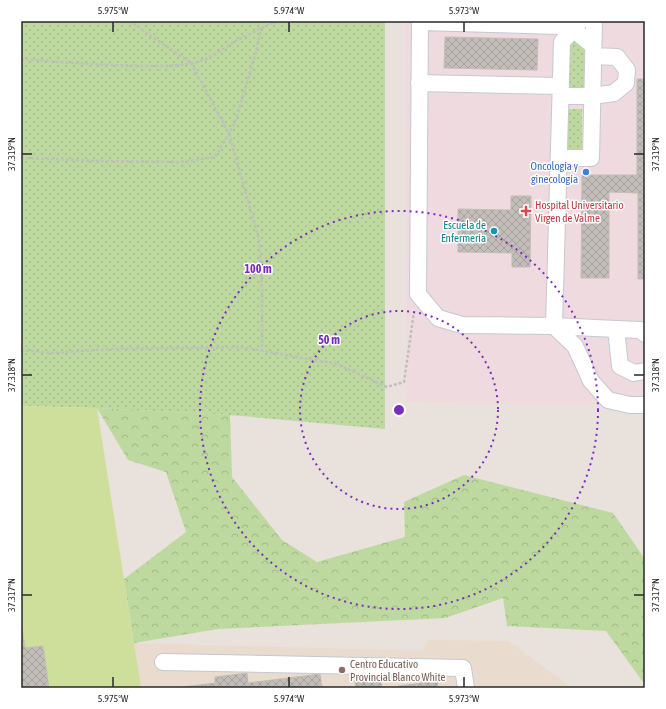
<svg xmlns="http://www.w3.org/2000/svg" width="666" height="709" font-family="'Asap Condensed',sans-serif">
	<defs>
		<pattern id="grass-dots" width="8" height="8" patternUnits="userSpaceOnUse"><rect width="8" height="8" fill="#bdd99f"/><path d="M2 2h.1M6 6h.1" fill="none" stroke="#a2ba89" stroke-width="1.8" stroke-linecap="round"/></pattern>
		<pattern id="forest-crowns" width="20" height="18" patternUnits="userSpaceOnUse"><rect width="20" height="18" fill="#bdd99f"/><path d="M2 6a3 3 0 1 1 6 0M12 15a3 3 0 1 1 6 0" fill="none" stroke="#a2ba89"/></pattern>
		<pattern id="building-cross-hatch" width="8" height="8" patternUnits="userSpaceOnUse"><rect width="8" height="8" fill="#c2bdb8"/><path d="M0 0l8 8M0 8l8-8" fill="none" stroke="#a7a29e"/></pattern>
	</defs>
	<rect width="100%" height="100%" fill="#e9e1dc"/>
	<path fill="#e9dbcd" d="M428 640 508 641 572 688H141L134 643 423 651Z"/>
	<path fill="#efdadf" d="M405 21H645V405L407 402Z"/>
	<path fill="url(#grass-dots)" d="M21 21H385V429L230 415 97 408 21 406Z
		M575 41 585 47 584 86 574 91 564 85 567 45Z
		M564 109H582V152H564Z"/>
	<path fill="url(#forest-crowns)" d="M97 408 230 415 232 477 282 540 317 562 405 537 404 502 464 475 613 513 645 559V681L643 682 606 631 507 626 503 598 445 618 218 629 134 643 124 579 186 532 166 472 128 460Z"/>
	<path fill="#cedf9c" d="M21 406 97 408 134 643 141 688H21Z"/>
	<path fill="url(#building-cross-hatch)" stroke="#c4bdb6" d="M445 37 538 39 537 70 444 68Z
		M637 79H645V279H638V193L609 192V278H581L582 175H637Z
		M511 196H531L530 267H512V253L458 252V209L511 210Z
		M21 621 25 648 43 646 49 688H21Z
		M247 673 248 683 320 674 322 688H175L215 683V677Z
		M380 677 382 688H356L355 680Z
		M437 681 438 688H399L398 686Z"/>
	<g fill="none" stroke-linecap="round" stroke-linejoin="round">
		<g stroke="#c4c9d1" stroke-width="18">
			<path id="minor" d="M420 21 418 294 438 318 462 325 554 326 616 329 640 330 645 334
				M580 21 562 42 554 326 575 346 591 381 608 400 630 405H645
				M420 22 559 26 573 29 593 46
				M419 83 561 86
				M561 96H592L614 93 626 83 627 70 617 57 593 56
				M559 158H591L594 21
				M616 329 620 366 634 373 645 371
				M163 662 463 668 466 688"/>
		</g>
		<path stroke="#bfbfbf" stroke-width="2.5" stroke-dasharray="3 2" stroke-linecap="butt" d="M129 21 191 63 229 134 259 239 262 290V351
			M21 61 26 59C65 63 103 65 142 66 161 66 184 67 203 60 212 57 223 49 232 43 247 35 262 27 279 21
			M21 158 103 161 181 162 215 157 235 123 257 48 261 28
			M21 350 51 353 111 349 241 347 337 364 387 387 404 382 414 312"/>
		<use href="#minor" stroke="#fff" stroke-width="16"/>
	</g>
	<path fill="none" stroke="#292929" stroke-width="1.5" d="M113 22V32M289 22V32M464 22V32M22 154H32M634 154H644M22 375H32M634 375H644M22 595H32M634 595H644M113 677V687M289 677V687M464 677V687"/>
	<g fill="none" stroke="#7b2cbf" stroke-width="2" stroke-dasharray="2 4">
		<circle cx="399" cy="410" r="99"/>
		<circle cx="399" cy="410" r="199"/>
	</g>
	<circle fill="#3f7fe0" stroke="#fff" stroke-width="1.5" cx="586" cy="172" r="4"/>
	<path fill="#e0444e" stroke="#fff" stroke-width="1.5" d="M524 205h4v4h4v4h-4v4h-4v-4h-4v-4h4z"/>
	<circle fill="#0f9aa8" stroke="#fff" stroke-width="1.5" cx="494" cy="231" r="4"/>
	<circle fill="#8d6e63" stroke="#fff" stroke-width="1.5" cx="342" cy="670" r="4"/>
	<g text-anchor="middle" stroke-width="3" stroke-linejoin="round" paint-order="stroke">
		<g font-size="11" fill="#366cbe" stroke="#fff" text-anchor="end">
			<text x="578" y="170">Oncología y<tspan x="578" dy="13">ginecología</tspan></text>
		</g>
		<g font-size="11" fill="#be3a42" stroke="#fff" text-anchor="start">
			<text x="535" y="209">Hospital Universitario<tspan x="535" dy="13">Virgen de Valme</tspan></text>
		</g>
		<g font-size="11" fill="#0d838f" stroke="#fff" text-anchor="end">
			<text x="486" y="229">Escuela de<tspan x="486" dy="13">Enfermería</tspan></text>
		</g>
		<g font-size="11" fill="#785e54" stroke="#fff" text-anchor="start">
			<text x="350" y="668">Centro Educativo<tspan x="350" dy="13">Provincial Blanco White</tspan></text>
		</g>
	</g>
	<circle cx="399" cy="410" r="6" fill="#7b2cbf" stroke="#fff" stroke-width="2"/>
	<g font-size="12" text-anchor="middle" font-weight="bold" fill="#7b2cbf" stroke="#fff" stroke-width="3" stroke-linejoin="round" paint-order="stroke">
		<text x="258" y="273">100 m</text>
		<text x="329" y="344">50 m</text>
	</g>
	<rect width="666" height="709" fill="none" stroke="#ffffff" stroke-width="44"/>
	<rect x="22" y="22" width="622" height="665" fill="none" stroke="#292929" stroke-width="1.5"/>
	<g font-size="10" text-anchor="middle" fill="#292929">
		<text x="113" y="14">5.975°W</text>
		<text x="289" y="14">5.974°W</text>
		<text x="464" y="14">5.973°W</text>
		<text transform="translate(11 154) rotate(-90)" y="4">37.319°N</text>
		<text transform="translate(655 154) rotate(-90)" y="4">37.319°N</text>
		<text transform="translate(11 375) rotate(-90)" y="4">37.318°N</text>
		<text transform="translate(655 375) rotate(-90)" y="4">37.318°N</text>
		<text transform="translate(11 595) rotate(-90)" y="4">37.317°N</text>
		<text transform="translate(655 595) rotate(-90)" y="4">37.317°N</text>
		<text x="113" y="702">5.975°W</text>
		<text x="289" y="702">5.974°W</text>
		<text x="464" y="702">5.973°W</text>
	</g>
</svg>
